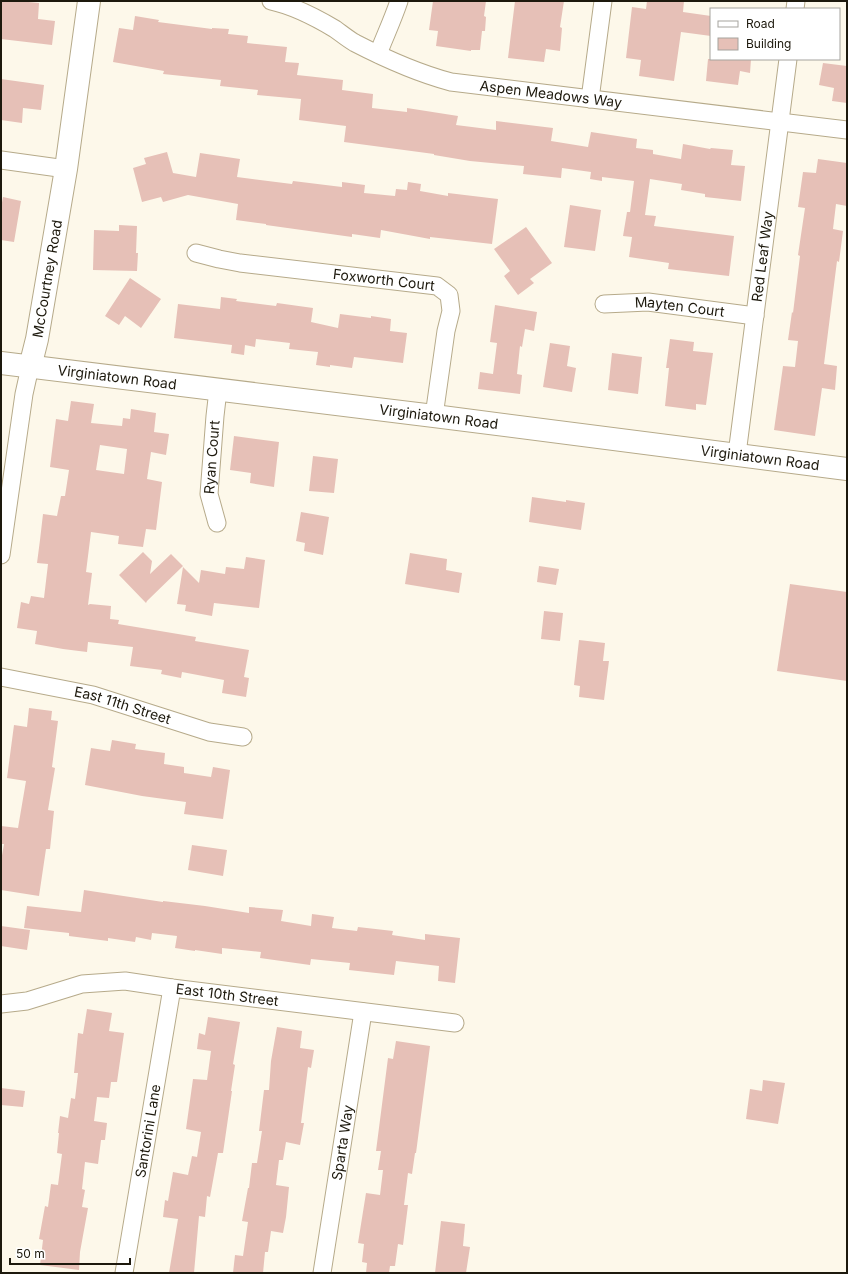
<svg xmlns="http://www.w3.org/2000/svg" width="848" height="1274" font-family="Inter,sans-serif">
	<rect width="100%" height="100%" fill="#fdf8ea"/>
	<path fill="#e6c0b7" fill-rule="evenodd" d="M1 1H18L39 3 38 19 55 21 52 45 1 39Z
		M433 1H486L484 16 486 17 485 31H482L480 50H471V51L436 46 438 31 429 30Z
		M515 1H564L560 27 562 28 560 51 546 49 544 62 508 58Z
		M647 1H684L683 12 711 16V36L681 32 674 81 639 76 641 60 626 58 632 7 646 9Z
		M135 16 159 20 158 22 212 29V28L229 29 228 34 248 36 247 43 287 47 285 62 299 63 297 75 343 80 342 90 373 94 372 108 407 112V108L458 116 456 125 496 130V121L553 128 551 141 588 147 591 132 637 139 636 148 653 150V154L681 159 683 144 710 149 711 148 733 150 731 165 745 166 741 201 705 197V194L681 190 682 184 650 179 645 215 656 216 654 226 734 236 729 276 668 269 669 263 629 257 632 237 623 236 627 212H630L634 181 602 177V181L590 179 591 172 562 168 561 178 523 174 524 166 470 161 434 155V154L344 142 346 126 299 120 301 99 257 95 258 90 220 86 221 80 163 74 164 71 113 62 119 28 133 30Z
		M708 59H751L750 73 740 71 738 85 706 81Z
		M823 63 847 66V103L832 101 834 88 819 85Z
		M1 79 44 85 41 110 23 108 22 123 1 120Z
		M167 152 173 173 196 177 200 153 240 159 237 177 292 184 293 181 342 187V182L365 185 364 193 395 196 396 189 407 190 408 182 421 184 420 191 448 196V193L498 199 492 244 430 237V239L381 230 380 238 352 234V237L266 225V224L236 220 238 204 188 195 163 202 161 197 142 202 133 168 146 164 144 158Z
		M818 159 847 163V206L836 204 833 229 843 231 839 262 837 261 824 364 837 366 835 390 822 388 815 436 774 430 783 366 795 367 798 341 788 340 792 312 793 313 800 256 798 255 805 208 798 207 803 172 816 173Z
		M3 197 21 201 14 242 1 240V208Z
		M570 205 601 210 595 251 564 247Z
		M119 225 137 226 136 253H138L137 271 93 270 94 230 119 231Z
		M526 227 552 263 530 279 534 283 518 295 504 276 510 271 494 249Z
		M130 278 161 299 141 328 125 316 119 325 105 316Z
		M221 297 237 299 236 301 276 306 277 303 313 308 311 322 338 328 340 314 371 318V316L391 319 390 331 407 333 403 363 354 357 352 368 330 365V367L316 365 318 352 289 349 290 343 256 339 255 347 245 345 244 355 231 353 232 345 174 338 178 304 220 309Z
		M495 305 537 312 534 331 525 329 522 347 520 346 517 374 522 375 520 394 478 389 480 372 493 374 497 343 490 342Z
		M670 339 694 342 693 351 713 353 706 405 696 404V410L665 406 669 368H666Z
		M550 343 570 346 567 366 576 368 572 392 543 387Z
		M612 353 642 357 638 394 608 390Z
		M71 401 94 404 91 423 122 426 123 418 130 419 131 409 156 413 154 432 169 434 166 455 151 452 147 479 162 482 156 530 146 529 143 547 118 544 119 536 91 532 86 572 92 573 88 605 90 604 111 606 110 619 119 620 118 624 196 637 195 641 249 650 244 677 249 678 246 697 222 693 224 680 182 672 181 678 161 674 162 670 130 666 133 647 88 642 87 652 63 649 35 644 37 631 17 628 21 602 29 604 31 596 44 598 48 564 37 563 40 540 43 514 57 516 61 496H65L69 470 50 467 56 419 68 421ZM100 445 127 449 124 474 96 470Z
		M234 436 279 442 274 487 250 483 251 473 230 470Z
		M313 456 338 459 334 493 309 491Z
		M532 497 566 502V500L585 503 581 530 529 522Z
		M301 512 329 517 323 555 304 551 305 543 296 541Z
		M143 552 152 561 150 574 171 554 183 566 147 601 146 603 119 575Z
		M410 553 447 559 446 570 462 573 459 593 405 584Z
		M246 557 265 560 259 608 214 603 212 616 185 611 186 605 177 604 183 567 199 583 201 570 225 574 226 567 244 569Z
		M539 566 559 569 556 585 537 582Z
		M790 584 847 592V681L777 671Z
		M544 611 563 613 560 641 541 639Z
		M579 640 605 643 603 661H609L604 700 579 697 580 686 574 685Z
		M29 708 52 711 51 720 58 721 52 767 55 768 48 810 54 811 50 849H46L39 896 1 890V861L4 844H1V826L18 828 26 781 7 778 14 725 27 727Z
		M112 740 136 744 135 749 165 753 164 764 184 767V773L211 777 213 767 230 770 223 819 184 814 186 802 142 796 85 785 91 748 110 751Z
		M192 845 227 850 223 876 188 870Z
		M84 890 163 902V901L205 906 249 913V907L283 910 281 921 311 926 312 914 334 917 332 928 357 931 358 927 393 931 392 935 425 940V934L460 938 455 983 438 981 439 966 396 961 394 975 349 970 350 963 311 959 310 965 260 958 261 952 222 948V954L195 950V951L175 948 177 936 152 933 151 940 136 937 135 942 108 938V941L69 936V933L24 928 27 906 81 912Z
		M1 926 30 930 27 950 1 946Z
		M87 1009 112 1013 109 1031 124 1033 117 1082H111L109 1098 97 1097 94 1121 107 1123 105 1140H101L98 1164 85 1162 82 1189 85 1190 82 1207 88 1208 80 1252 79 1270 40 1265 43 1240 39 1239 45 1206 48 1207 51 1184 58 1185 62 1154 57 1153 59 1133H58L60 1116 68 1118 71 1098 75 1099 78 1073H74L78 1033 83 1034Z
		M208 1017 240 1022 233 1064 235 1065 231 1091H232L223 1153H218L210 1197 207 1196 205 1217 199 1216 194 1273H169L178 1219 163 1217 165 1200 168 1201 173 1172 188 1175 192 1156 197 1157 201 1132 186 1129 193 1079 207 1080 211 1051 197 1049 199 1033 205 1035Z
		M277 1027 302 1031 300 1048 314 1050 311 1068 308 1067 301 1123H304L300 1145 286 1142 283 1160H279L276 1185 289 1187 286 1217 283 1233 271 1231 268 1252H265L263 1273H233L235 1255 243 1256 248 1222 242 1221 248 1188H249L252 1163H257L262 1131H259L264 1090H269L271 1061Z
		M396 1041 430 1046 416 1153H415L412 1174 408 1173 404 1205H408L403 1245 398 1244 395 1266H390L389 1273H366L367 1263 362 1262 364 1244 358 1243 366 1193 380 1195 383 1170H378L381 1151H376L388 1058 393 1059Z
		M763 1080 785 1083 778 1124 746 1119 750 1089 762 1091Z
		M1 1088 25 1091 23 1107 1 1105Z
		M441 1221 465 1224 463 1246 470 1247 466 1273H435Z"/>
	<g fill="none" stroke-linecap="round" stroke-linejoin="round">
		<g stroke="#b6aa8a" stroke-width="19">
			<g id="minor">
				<path id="s1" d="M271 1C294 6 315 17 335 29 342 34 348 39 355 43 386 59 417 73 451 82L847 130"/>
				<path d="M795 9 796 1"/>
				<path d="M378 54C385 36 393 19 399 1"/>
				<path d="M590 99 603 1"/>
				<path d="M1 160 66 169"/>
				<path id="s2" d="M196 253 219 259 240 263 437 286 449 295 451 311 446 331 434 416"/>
				<path id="s3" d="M604 304 648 302 755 316"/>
				<path id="s4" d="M737 454 788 59"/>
				<path id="s5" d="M217 523 209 494 215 416 218 390"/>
				<path d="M1 555 24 394 30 367"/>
				<path id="s6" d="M1 677 93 695 209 732 243 737"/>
				<path id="s7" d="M1 1004 27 1001 82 984 125 981 172 988 455 1023"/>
				<path id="s8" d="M124 1273 172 988"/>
				<path id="s9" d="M322 1273 363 1012"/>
			</g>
		</g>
		<g stroke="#b6aa8a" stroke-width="24">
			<g id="tertiary">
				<path id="s10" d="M1 363 434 416 847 469"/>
				<path id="s11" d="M30 367 37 339 66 169 89 1"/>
			</g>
		</g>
		<use href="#minor" stroke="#fff" stroke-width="17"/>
		<use href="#tertiary" stroke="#fff" stroke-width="22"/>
	</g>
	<g text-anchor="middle" stroke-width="3.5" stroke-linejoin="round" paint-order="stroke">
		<g font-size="14" fill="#1d190d" stroke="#fff">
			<text dy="5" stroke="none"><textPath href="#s1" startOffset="299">Aspen Meadows Way</textPath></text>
			<text dy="5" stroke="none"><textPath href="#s4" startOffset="199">Red Leaf Way</textPath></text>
			<text dy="5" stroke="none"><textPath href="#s11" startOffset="90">McCourtney Road</textPath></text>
			<text dy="5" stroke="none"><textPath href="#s2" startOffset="190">Foxworth Court</textPath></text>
			<text dy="5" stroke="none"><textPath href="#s3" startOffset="76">Mayten Court</textPath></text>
			<text dy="5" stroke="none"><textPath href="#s10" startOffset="117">Virginiatown Road</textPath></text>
			<text dy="5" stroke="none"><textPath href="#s10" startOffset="441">Virginiatown Road</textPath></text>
			<text dy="5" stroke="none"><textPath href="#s5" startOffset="67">Ryan Court</textPath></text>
			<text dy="5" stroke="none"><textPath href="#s10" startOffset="765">Virginiatown Road</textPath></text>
			<text dy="5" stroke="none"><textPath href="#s6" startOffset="125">East 11th Street</textPath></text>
			<text dy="5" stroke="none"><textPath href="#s7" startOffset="230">East 10th Street</textPath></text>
			<text dy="5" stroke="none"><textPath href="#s8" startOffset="144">Santorini Lane</textPath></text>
			<text dy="5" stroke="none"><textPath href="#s9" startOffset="132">Sparta Way</textPath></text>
		</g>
	</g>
	<rect width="848" height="1274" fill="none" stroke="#1d190d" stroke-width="4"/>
	<rect x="710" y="8" width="130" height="52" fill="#ffffff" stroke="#a5a39e"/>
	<rect x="718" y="21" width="20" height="6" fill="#ffffff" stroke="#a5a39e"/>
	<text x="746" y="28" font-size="12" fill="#1d190d">Road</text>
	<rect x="718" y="38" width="20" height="12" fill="#e6c0b7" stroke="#a5a39e"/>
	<text x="746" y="48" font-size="12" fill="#1d190d">Building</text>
	<path d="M10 1258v6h120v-6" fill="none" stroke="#1d190d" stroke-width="2"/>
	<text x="16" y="1258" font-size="12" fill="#1d190d" stroke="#ffffff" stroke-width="3" paint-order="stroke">50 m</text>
</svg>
